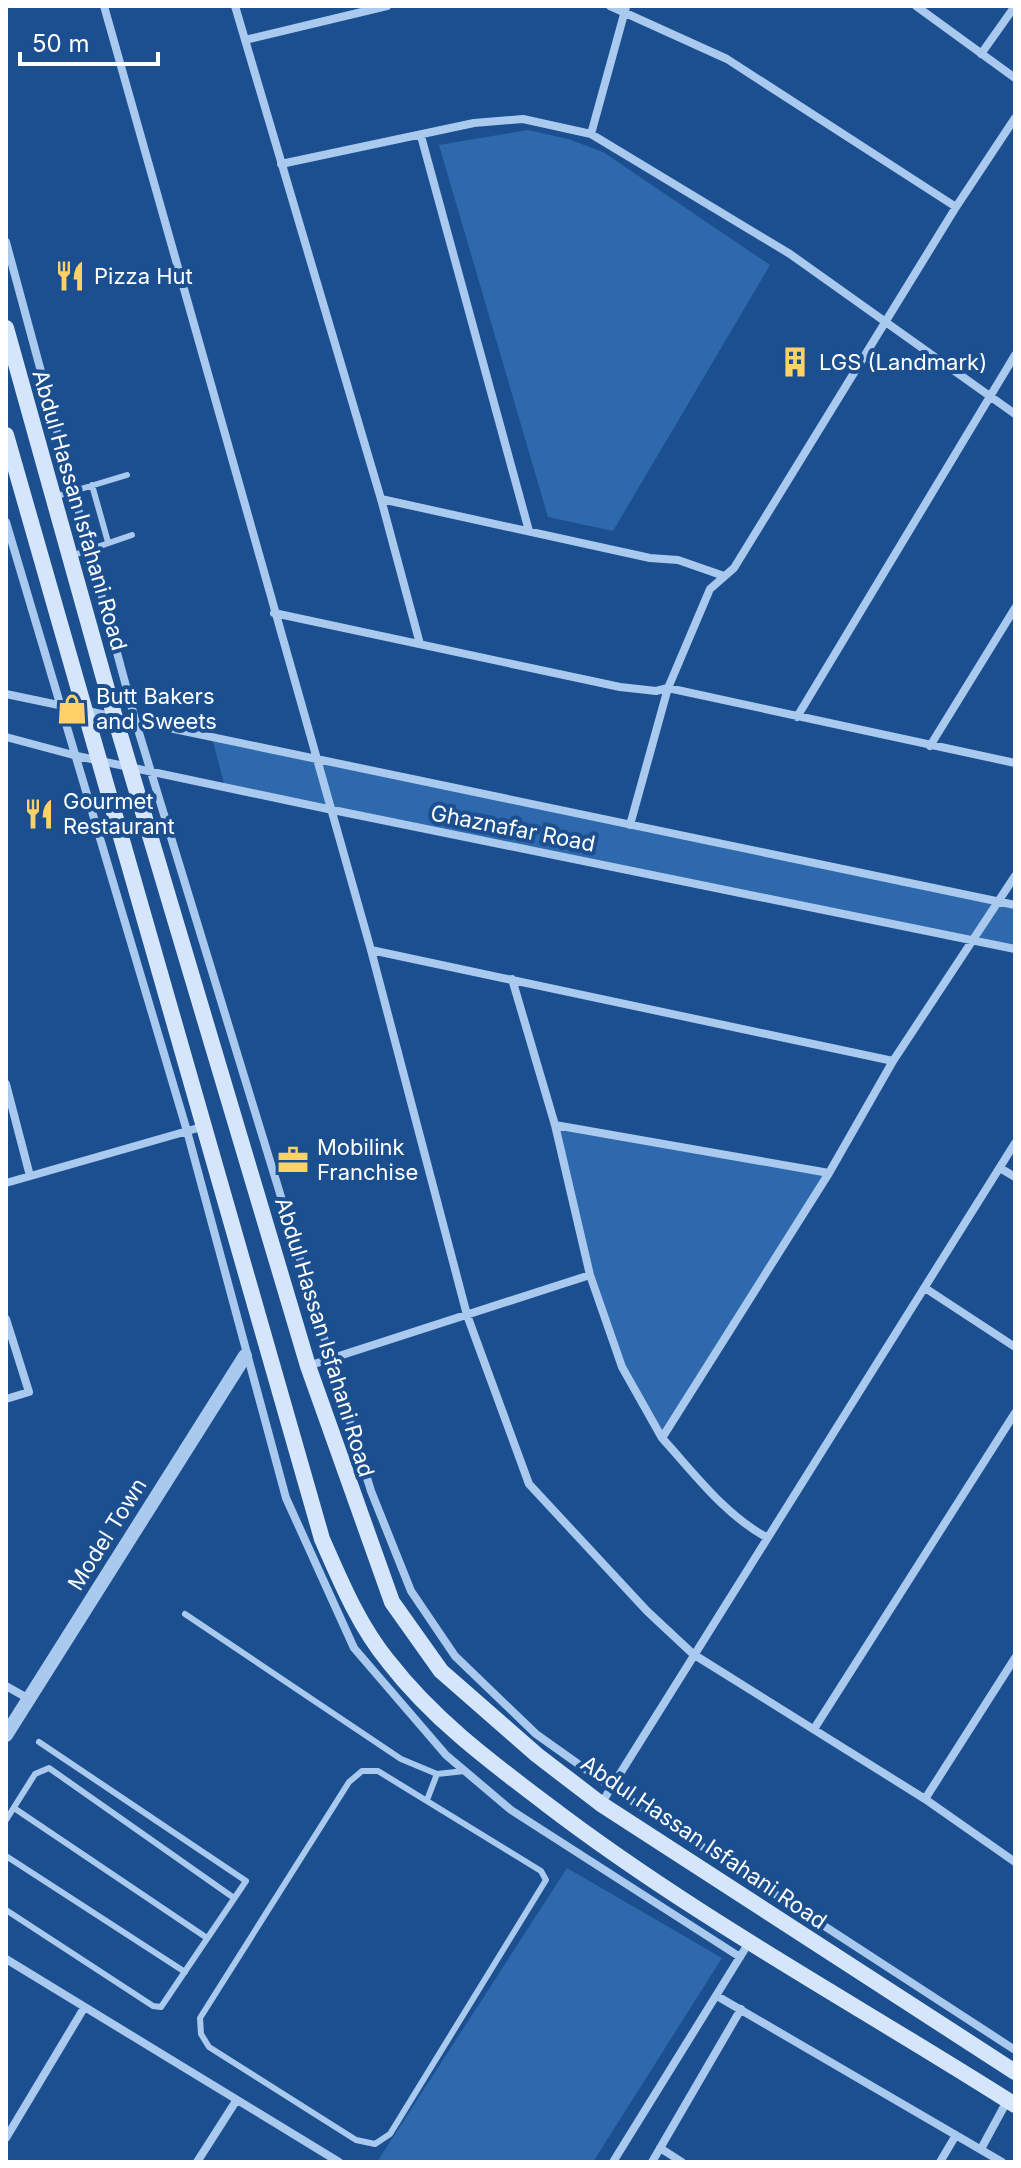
<svg xmlns="http://www.w3.org/2000/svg" width="1021" height="2168" font-family="Inter,sans-serif">
	<rect width="100%" height="100%" fill="#1b4f8f"/>
	<path fill="#2e69ad" d="M528 130 568 139 603 152 770 265 613 531 548 517 439 145Z
		M212 738 1015 905V946L225 787Z
		M555 1125 829 1173 662 1438 622 1367 590 1276Z
		M567 1868 722 1958 593 2162H377Z"/>
	<g fill="none" stroke-linecap="round" stroke-linejoin="round">
		<path stroke="#a9c9ee" stroke-width="6" d="M92 485 108 542
			M54 497 127 475
			M71 556 132 535
			M185 1614 401 1759 437 1774 465 1771
			M362 1771H378L541 1871 546 1880 390 2134 375 2144 356 2140 209 2047 201 2034 200 2018 349 1782Z
			M427 1800 437 1774
			M14 1808 207 1938
			M6 1820 35 1774 49 1768 234 1898
			M6 1856 185 1972
			M6 1910 153 2006 161 2007 246 1881 39 1742"/>
		<path stroke="#a9c9ee" stroke-width="8" d="M104 6 371 950 467 1315 529 1484 647 1611 693 1654 925 1799 1015 1862
			M235 6 381 499 420 644
			M610 6 727 59 956 207
			M916 6 1015 78
			M245 40 387 6
			M981 54 1015 6
			M591 134 626 7
			M421 136 529 531
			M281 164 474 123 523 119 591 134 790 254 1015 414
			M6 242 136 723 371 1491 411 1591 455 1656 536 1734 612 1788 1015 2050
			M381 499 650 558 678 560 724 576
			M6 522 187 1131 286 1498 354 1648 446 1755 511 1810 740 1957
			M274 613 620 687 656 691 668 688 1015 763
			M6 694 1015 905
			M797 717 1015 355
			M6 737 77 756 328 809 1015 949
			M930 746 1015 608
			M630 825 668 688 710 589 734 568 956 207 1015 118
			M371 950 893 1061
			M512 979 555 1125 590 1275 622 1367 662 1438 829 1173 893 1061 1015 876
			M6 1084 30 1176
			M555 1125 829 1173
			M1000 1168 1015 1177
			M6 1183 205 1126
			M925 1288 1015 1347
			M6 1319 29 1392 6 1399
			M308 1366 590 1275
			M662 1438C694 1473 724 1514 766 1537
			M6 1686 29 1699
			M814 1729 1015 1413
			M925 1799 1015 1658
			M601 1804 1015 1143
			M6 1959 339 2162
			M717 1996 1002 2162
			M6 2138 84 2008
			M660 2148 682 2162
			M981 2149 1007 2101
			M197 2162 236 2101
			M613 2162 748 1944
			M652 2162 741 2009
			M940 2162 956 2135"/>
		<path stroke="#a9c9ee" stroke-width="14" d="M6 1735 245 1356"/>
		<path stroke="#d6e6fa" stroke-width="16" d="M6 328 115 718 308 1366 392 1602 441 1671 537 1755 601 1804 1015 2072
			M6 435 322 1539C341 1582 358 1624 388 1661 432 1718 488 1760 545 1803 694 1917 858 2005 1015 2105"/>
	</g>
	<defs>
		<g id="restaurant-bare" transform="scale(2.4)"><path d="M-5-6h1v4h1v-4h1v4h1v-4h1v5L-1.5 .5V6h-2V.5L-5-1ZM5-6V6H3V1.5H1.5Q1.5-4 5-6Z" fill="#ffd166" stroke="#1b4f8f" stroke-width="2.5" paint-order="stroke"/></g>
		<g id="building-bare" transform="scale(2.4)"><path d="M-4-6H4V6H1V3H-1V6H-4ZM-2.5-4.3h1.7v1.8h-1.7ZM.8-4.3h1.7v1.8H.8ZM-2.5-1h1.7V.8h-1.7ZM.8-1h1.7V.8H.8Z" fill="#ffd166" stroke="#1b4f8f" stroke-width="2.5" paint-order="stroke"/></g>
		<g id="shop-bare" transform="scale(2.4)"><path d="M-5-2.5h2.3a2.7 3.5 0 0 1 5.4 0H5L5.5 6h-11ZM-1.5-2.5h3a1.5 2.3 0 0 0-3 0Z" fill="#ffd166" stroke="#1b4f8f" stroke-width="2.5" paint-order="stroke"/></g>
		<g id="office-bare" transform="scale(2.4)"><path d="M-6-3h4V-5.5h4V-3h4V5H-6ZM-1-4.5V-3h2v-1.5ZM-6 0V1H6V0Z" fill="#ffd166" stroke="#1b4f8f" stroke-width="2.5" paint-order="stroke"/></g>
	</defs>
	<g fill-rule="evenodd">
		<use href="#restaurant-bare" x="70" y="276"/>
		<use href="#building-bare" x="795" y="362"/>
		<use href="#shop-bare" x="72" y="709"/>
		<use href="#restaurant-bare" x="39" y="814"/>
		<use href="#office-bare" x="293" y="1160"/>
	</g>
	<g text-anchor="middle" stroke-width="8" stroke-linejoin="round" paint-order="stroke">
		<g font-size="22" fill="#fff" stroke="#1b4f8f" text-anchor="start">
			<text x="94" y="284">Pizza Hut</text>
			<text x="819" y="370">LGS (Landmark)</text>
			<text x="96" y="704">Butt Bakers<tspan x="96" dy="25">and Sweets</tspan></text>
			<text x="63" y="809">Gourmet<tspan x="63" dy="25">Restaurant</tspan></text>
			<text x="317" y="1155">Mobilink<tspan x="317" dy="25">Franchise</tspan></text>
		</g>
		<g font-size="22" fill="#fff" stroke="#1b4f8f">
			<text transform="translate(80 510) rotate(74)" y="8">Abdul Hassan Isfahani Road</text>
			<text transform="translate(513 828) rotate(11)" y="8">Ghaznafar Road</text>
			<text transform="translate(325 1337) rotate(73)" y="8">Abdul Hassan Isfahani Road</text>
			<text transform="translate(107 1534) rotate(-58)" y="8">Model Town</text>
			<text transform="translate(704 1842) rotate(34)" y="8">Abdul Hassan Isfahani Road</text>
		</g>
	</g>
	<rect width="1021" height="2168" fill="none" stroke="#ffffff" stroke-width="16"/>
	<path d="M20 52v12h138v-12" fill="none" stroke="#ffffff" stroke-width="4"/>
	<text x="32" y="52" font-size="24" fill="#ffffff" stroke="#1b4f8f" stroke-width="6" paint-order="stroke">50 m</text>
</svg>
